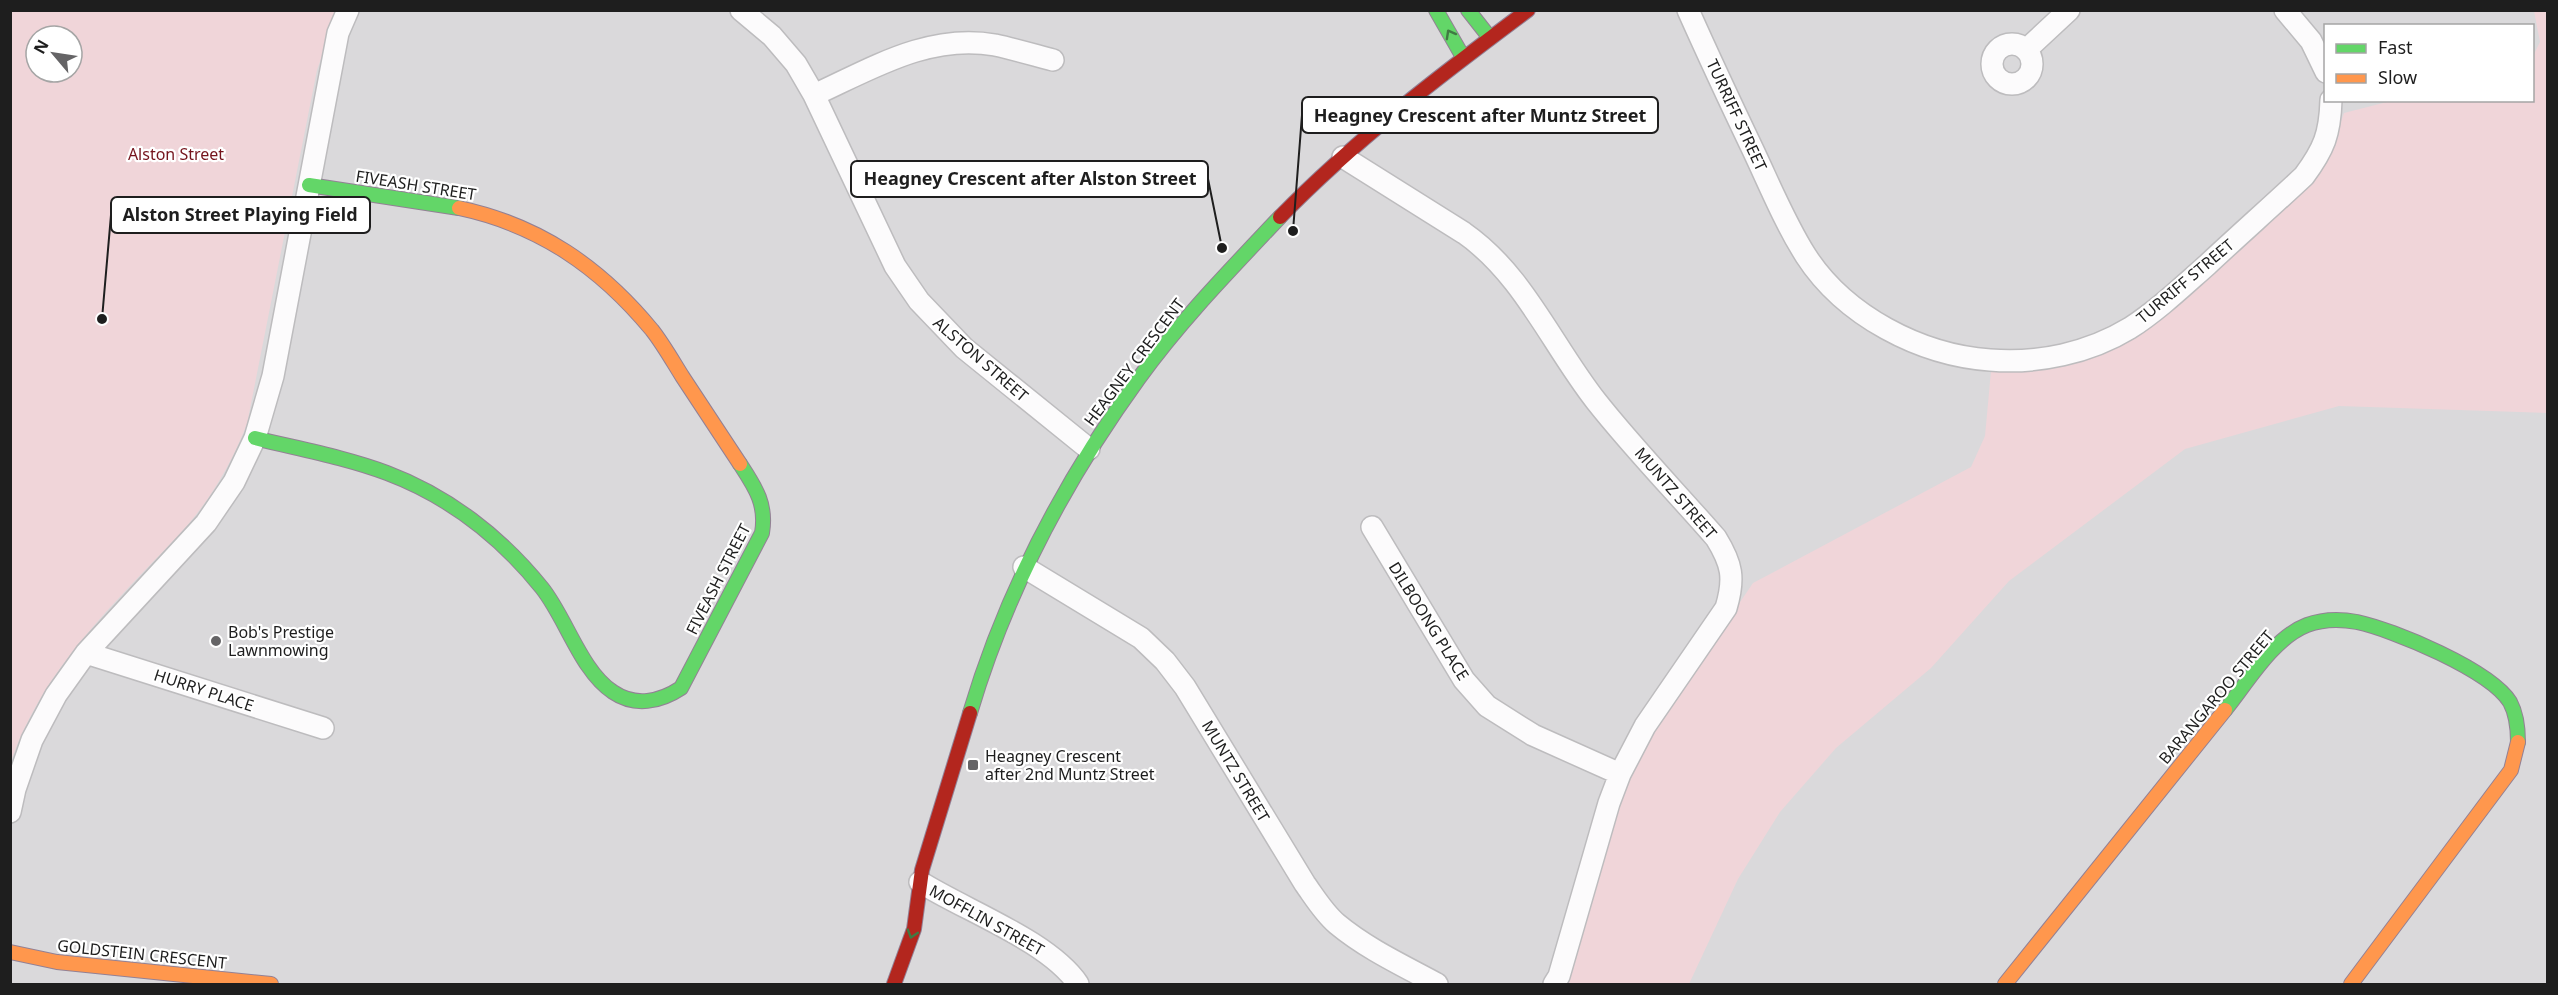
<svg xmlns="http://www.w3.org/2000/svg" width="2558" height="995" font-family="'Noto Sans',sans-serif">
	<rect width="100%" height="100%" fill="#eae7ec"/>
	<path fill="#dad9db" fill-rule="evenodd" d="M11 11H2547V984H11ZM2326 26H2532V100H2326ZM36 36H72V72H36Z"/>
	<path fill="#f0d5d9" fill-rule="evenodd" d="M11 11H338L317 70 247 424C235 454 220 483 201 508 186 529 167 547 149 566 91 627 40 680 11 761ZM36 36H72V72H36Z
		M2534 11H2547V413L2339 406 2185 449 2009 581 1931 668 1836 748 1780 812 1738 879 1689 984H1564L1572 973 1619 803 1636 766 1660 720 1753 583 1971 467 1985 436 1991 371H2022L2140 334 2171 311 2331 150 2344 113 2391 101 2532 100 2533 56 2540 42Z"/>
	<g fill="none" stroke-linecap="round" stroke-linejoin="round">
		<g stroke="#bdbcbe" stroke-width="24">
			<path id="street" d="M741 10 772 36 796 64 814 95 895 266 919 301 964 348 1089 449
				M1688 10C1709 57 1731 104 1753 150 1770 186 1785 223 1806 256 1845 316 1920 355 1990 360 2038 364 2089 353 2130 328 2158 310 2182 287 2207 265 2239 235 2272 206 2304 176 2324 149 2330 134 2331 100
				M2285 10 2311 41 2326 72
				M1992 64a20 20 0 1 1 40 0a20 20 0 1 1-40 0Z
				M2026 50 2069 10
				M814 95C871 69 929 33 995 45 1014 49 1034 55 1053 60
				M1343 157 1464 233C1523 274 1552 345 1596 401 1633 448 1676 492 1716 538 1732 564 1735 578 1726 608L1645 726 1620 774 1609 803 1559 976 1554 984
				M1372 527 1464 680 1487 706 1533 735 1620 774
				M1024 567 1141 638 1165 661 1185 687 1305 884C1315 898 1324 913 1337 924 1367 949 1404 966 1437 984
				M86 653 323 728
				M10 812 15 789 32 740 56 695 86 653 206 523 234 482 255 438 273 376 338 33 348 10
				M920 882C966 911 1049 941 1078 984"/>
		</g>
		<g stroke="#938195" stroke-width="16">
			<path id="fast" d="M1436 10 1463 57
				M1468 10 1490 38
				M309 185 459 208
				M255 438C299 449 344 457 387 473 448 496 501 537 542 588 566 618 581 671 613 692 635 707 660 702 681 688L762 533C767 504 755 487 740 464
				M2225 710C2247 683 2273 638 2307 625 2323 619 2341 619 2357 622 2394 630 2490 670 2510 702 2517 715 2518 728 2518 742
				M970 713C1006 592 1065 480 1139 378 1181 320 1231 269 1280 217"/>
		</g>
		<g stroke="#938195" stroke-width="16">
			<path id="slow" d="M459 208C539 225 600 267 652 330 663 344 672 360 682 376 701 405 720 434 740 464
				M10 952 57 962 271 984
				M2005 984 2225 710
				M2351 984 2511 770 2518 742"/>
		</g>
		<g stroke="#938195" stroke-width="16">
			<path id="jam" d="M1280 217C1355 140 1442 74 1528 10
				M894 984 914 929 922 870 970 713"/>
		</g>
		<use href="#street" stroke="#fcfbfc" stroke-width="21"/>
		<use href="#fast" stroke="#63d668" stroke-width="14"/>
		<use href="#slow" stroke="#ff974d" stroke-width="14"/>
		<use href="#jam" stroke="#b3261e" stroke-width="14"/>
	</g>
	<defs><path id="oneway-chevron" d="M-2-3.5L2.5 0L-2 3.5" fill="none" stroke-width="1.6" stroke-linecap="round" stroke-linejoin="round" transform="scale(1.5)"/></defs>
	<g stroke="#407a43">
		<use href="#oneway-chevron" transform="translate(1450 34) rotate(-119)"/>
		<use href="#oneway-chevron" transform="translate(912 934) rotate(107)"/>
	</g>
	<g fill="#656466" stroke="#fff" stroke-width="2">
		<circle cx="216" cy="641" r="6"/>
		<rect x="967" y="759" width="12" height="12" rx="3"/>
	</g>
	<g text-anchor="middle" stroke-width="4.5" stroke-linejoin="round" paint-order="stroke">
		<g font-size="16" fill="#1e1e1e" stroke="#fff">
			<text transform="translate(1737 115) rotate(65)" y="6">TURRIFF STREET</text>
			<text transform="translate(416 185) rotate(9)" y="6">FIVEASH STREET</text>
			<text transform="translate(2185 281) rotate(-40)" y="6">TURRIFF STREET</text>
			<text transform="translate(981 359) rotate(41)" y="6">ALSTON STREET</text>
			<text transform="translate(1134 362) rotate(-53)" y="6">HEAGNEY CRESCENT</text>
			<text transform="translate(1676 493) rotate(49)" y="6">MUNTZ STREET</text>
			<text transform="translate(718 579) rotate(-63)" y="6">FIVEASH STREET</text>
			<text transform="translate(1429 621) rotate(58)" y="6">DILBOONG PLACE</text>
			<text transform="translate(204 690) rotate(18)" y="6">HURRY PLACE</text>
			<text transform="translate(2216 697) rotate(-50)" y="6">BARANGAROO STREET</text>
			<text transform="translate(1236 771) rotate(59)" y="6">MUNTZ STREET</text>
			<text transform="translate(987 920) rotate(29)" y="6">MOFFLIN STREET</text>
			<text transform="translate(142 954) rotate(6)" y="6">GOLDSTEIN CRESCENT</text>
		</g>
		<g font-size="16" fill="#75141c" stroke="#fff">
			<text x="176" y="160">Alston Street</text>
		</g>
		<g font-size="16" fill="#1e1e1e" stroke="#fff" text-anchor="start">
			<text x="228" y="638">Bob's Prestige<tspan x="228" dy="18">Lawnmowing</tspan></text>
			<text x="985" y="762">Heagney Crescent<tspan x="985" dy="18">after 2nd Muntz Street</tspan></text>
		</g>
	</g>
	<path fill="none" stroke="#1e1e1e" stroke-width="2" d="M1293 231L1302 115M1222 248L1208 179M102 319L111 215"/>
	<g fill="#1e1e1e" stroke="#fff" stroke-width="2">
		<circle cx="1293" cy="231" r="6"/>
		<circle cx="1222" cy="248" r="6"/>
		<circle cx="102" cy="319" r="6"/>
	</g>
	<g fill="#fff" stroke="#1e1e1e" stroke-width="2">
		<rect x="1302" y="97" width="356" height="36" rx="6"/>
		<rect x="851" y="161" width="357" height="36" rx="6"/>
		<rect x="111" y="197" width="259" height="36" rx="6"/>
	</g>
	<g font-size="18" text-anchor="middle" font-weight="bold" fill="#1e1e1e">
		<text x="1480" y="122">Heagney Crescent after Muntz Street</text>
		<text x="1030" y="185">Heagney Crescent after Alston Street</text>
		<text x="240" y="221">Alston Street Playing Field</text>
	</g>
	<rect width="2558" height="995" fill="none" stroke="#1e1e1e" stroke-width="24"/>
	<rect x="2324" y="24" width="210" height="78" fill="#ffffff" stroke="#a5a5a5" stroke-width="1.5"/>
	<rect x="2336" y="44" width="30" height="9" fill="#63d668" stroke="#a5a5a5" stroke-width="1.5"/>
	<text x="2378" y="54" font-size="18" fill="#1e1e1e">Fast</text>
	<rect x="2336" y="74" width="30" height="9" fill="#ff974d" stroke="#a5a5a5" stroke-width="1.5"/>
	<text x="2378" y="84" font-size="18" fill="#1e1e1e">Slow</text>
	<g transform="translate(54 54) rotate(299)"><circle r="28" fill="#ffffff" stroke="#a5a5a5" stroke-width="1.5"/>
	<path d="M0-4.5L10 22L0 15L-10 22Z" fill="#656466"/>
	<text y="-9" font-size="16" font-weight="bold" text-anchor="middle" fill="#1e1e1e">N</text>
	</g>
</svg>
